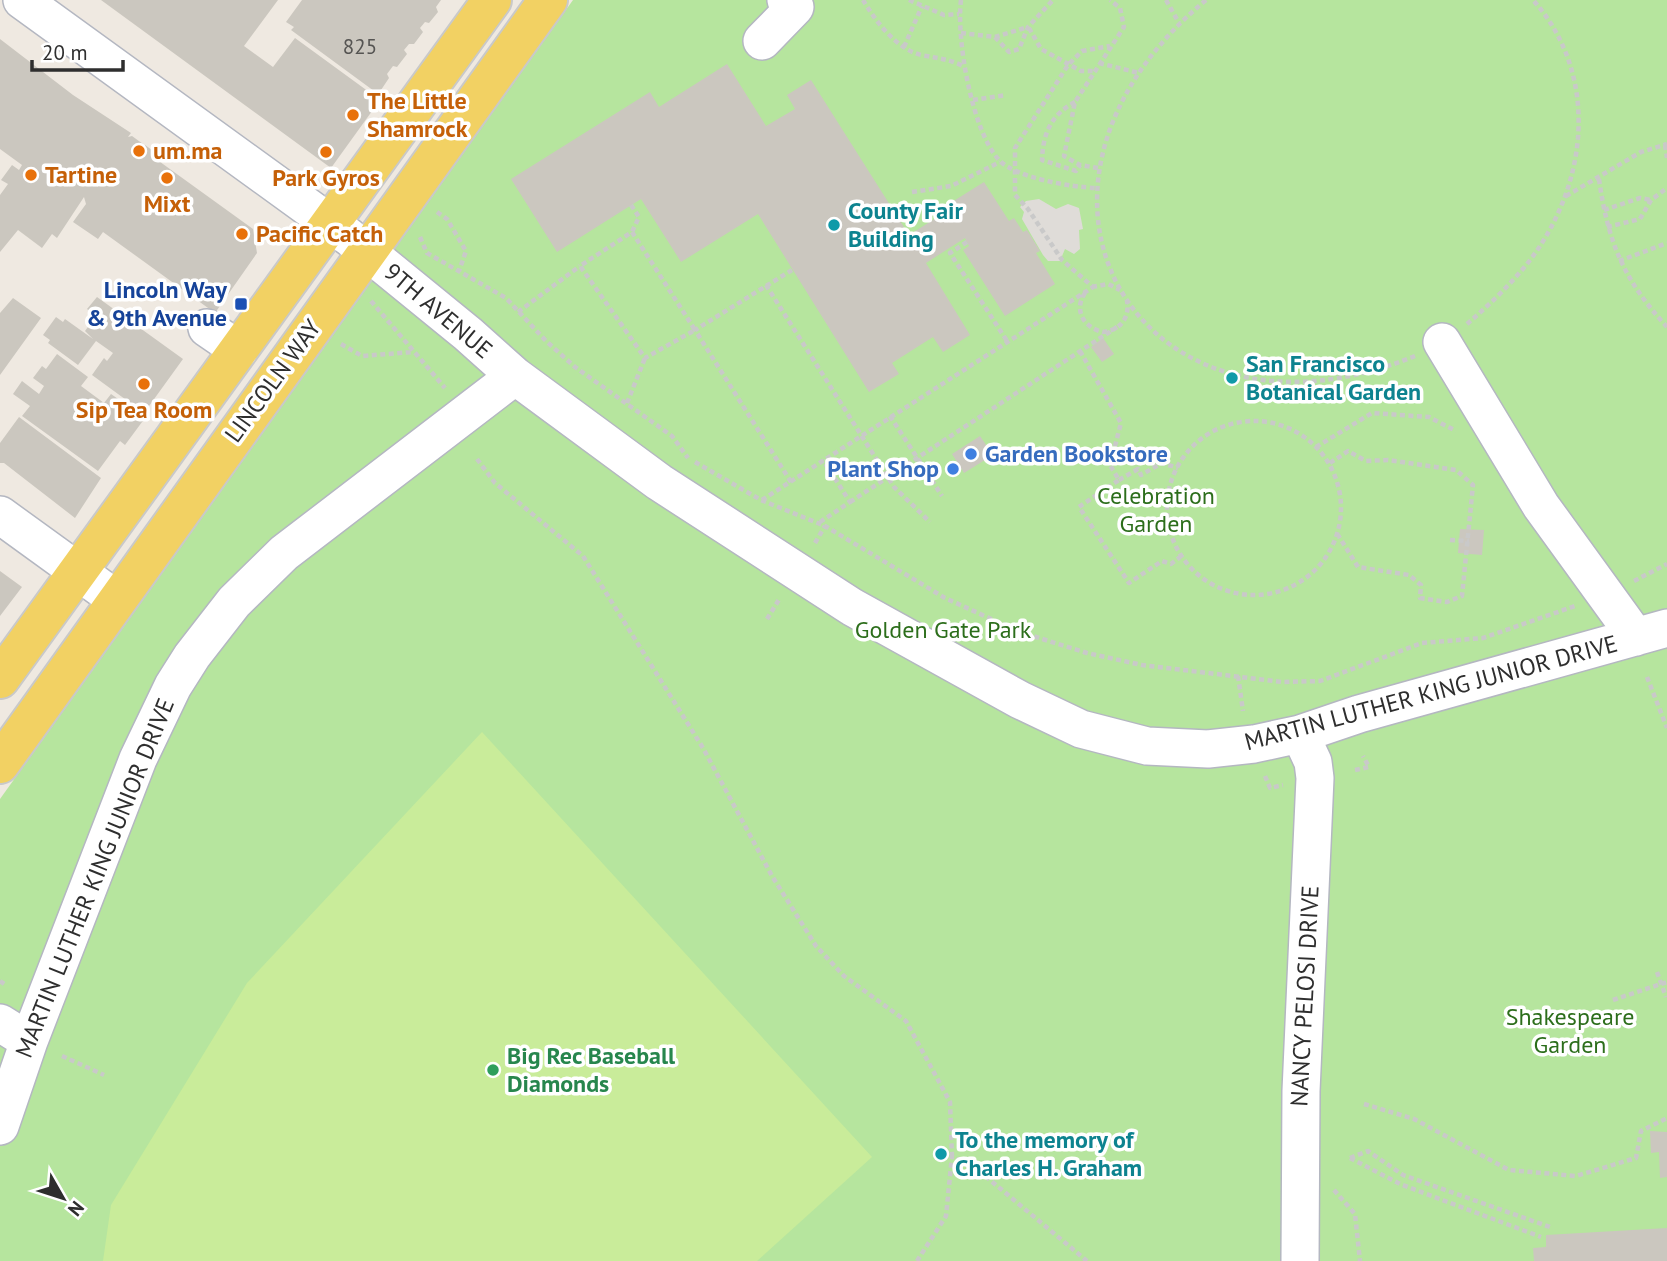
<svg xmlns="http://www.w3.org/2000/svg" width="1667" height="1261" font-family="'PT Sans',sans-serif">
	<rect width="100%" height="100%" fill="#efe9e1"/>
	<path fill="#b6e59e" d="M573 0H1667V1261H0V799Z"/>
	<path fill="#c9ec9a" d="M482 732 872 1157 757 1261H103L111 1205 247 983Z"/>
	<path fill="#dfdcd8" d="M1039 199 1056 209 1068 204 1079 208 1083 229 1079 230 1080 249 1074 254 1065 249 1060 261H1048L1043 255 1022 219 1024 212 1020 207 1026 201Z"/>
	<path fill="#cbc7bf" fill-rule="evenodd" d="M101 0H278L244 46 273 67 295 38 380 100 331 168Z
		M302 0H441L436 7 438 12 429 23 425 22 420 28 423 32 414 44H409L404 50 407 54 397 67 393 66 387 74 389 78 381 90 374 91 291 30 294 27 286 22Z
		M0 39 73 95 131 133 128 137 132 136 143 144V148L145 145 156 153V159L253 229 257 253 215 313 103 232 98 239 73 222 86 204 84 197 57 238 52 234 42 248 18 230 0 252V195L8 184 1 180 12 165 19 170 22 165 0 149ZM105 169 109 172 98 187 94 184Z
		M727 64 766 126 795 109 787 95 811 80 909 235 947 211 944 207 984 182 1009 221 1014 218 1023 232 1027 230 1040 251 1036 253 1055 284 1005 316 963 250 969 246 965 238 926 263 970 335 943 352 933 337 892 363 899 374 869 392 758 214 681 262 641 199 557 252 511 179 650 92 659 107Z
		M97 297 183 359 144 413 92 375 104 358 107 361 113 353 96 341 78 365 48 343 50 340 43 335 56 317 63 322 65 319 93 339 85 331 96 316 87 309Z
		M13 298 41 318 0 375V313Z
		M1103 338 1114 354 1102 362 1091 347Z
		M57 354 88 377 81 386 104 403 111 394 145 418 125 445 120 441 98 471 22 416 30 406 13 394 22 381 39 394 44 386 33 378 42 366 46 369Z
		M19 417 101 478 75 518 4 463H0V443Z
		M980 436 993 455 964 473 952 454Z
		M1460 529 1484 530 1482 555 1458 553Z
		M0 571 22 587 0 616Z
		M1650 1131 1667 1132V1177L1660 1178 1659 1152 1651 1153Z
		M1667 1228V1261H1534L1533 1248 1546 1247V1235Z"/>
	<g fill="none" stroke-linecap="round" stroke-linejoin="round">
		<g stroke="#b4b7c1" stroke-width="40">
			<path id="minor" d="M22 0 349 237 468 334 515 376 659 482 852 607 1020 700 1081 729 1147 746 1208 749 1254 744 1300 734 1359 714 1667 628
				M762 41 795 7 786 0
				M207 328 239 350
				M1442 342 1541 506 1636 637
				M0 515 116 599
				M1300 734 1313 762 1315 778 1301 1091 1300 1261
				M0 1023 29 1041
				M0 1126 29 1041 138 759 173 686 192 656 234 602 284 553 515 376"/>
		</g>
		<g stroke="#c9c9c9" stroke-width="42">
			<path id="major" d="M0 679 492 0
				M0 764 548 0"/>
		</g>
		<path stroke="#c9c9c9" stroke-width="4.5" stroke-dasharray="5 3.5" stroke-linecap="butt" d="M863 0C875 20 896 49 921 55 936 58 949 59 963 66
			M909 0 944 15 959 14
			M961 0C956 39 972 131 999 160 1016 178 1071 187 1096 188
			M1166 0 1179 23
			M1206 0C976 191 1141 468 1415 356
			M1029 28 1041 49 1081 71H1093
			M961 33 995 37 1028 27
			M995 37 1009 52 1019 49 1028 27 1053 0
			M904 47 922 6
			M1099 63 1139 73
			M973 100 1006 95
			M1075 102C1051 115 1043 133 1042 160L1076 171 1080 165
			M1665 145 1667 158
			M1098 168 1080 165 1064 156 1075 102 1124 27 1120 8 1110 0
			M1599 179C1608 242 1623 279 1667 327
			M912 192 951 186 1000 162
			M1566 196 1641 152 1667 144
			M631 205 639 217 632 232
			M1604 210 1640 198 1651 200
			M437 212 447 219 466 251 459 271
			M1607 227 1640 219 1651 200 1667 188
			M632 232 695 330 645 358 580 266Z
			M420 237 427 253 506 298 546 341 575 367 672 436 688 458
			M967 242 950 253 1007 341
			M1619 261 1667 243
			M766 285 894 487 930 522
			M1092 287 1108 284 1120 290
			M1085 293C1073 310 1084 328 1103 332 1121 330 1130 317 1127 301
			M371 301 445 388
			M518 312 580 266
			M1467 324C1488 306 1509 286 1527 264 1588 187 1601 76 1533 0
			M341 344 362 356 413 352
			M1080 351 1121 423 1110 465 1119 480 1079 507 1129 583 1162 561 1171 564 1180 557
			M627 403 645 358
			M890 416 942 496
			M1167 508a87 87 0 1 1 174 0a87 87 0 1 1-174 0Z
			M1316 447 1372 413 1429 417 1456 431
			M477 459 495 483 583 556 703 748 772 876 816 946 844 976 906 1021 950 1102 952 1156
			M695 462 761 500 825 526 945 598 1020 632 1087 653 1142 665 1282 682 1320 681 1422 643 1483 638 1575 606
			M1330 463 1348 451 1366 461 1388 460 1456 470 1473 485 1462 596 1447 602 1420 598 1421 585 1409 575 1358 567 1338 535
			M1119 480 1138 469 1141 475 1162 463 1178 468
			M791 482 695 330 792 270
			M762 500 1093 287 1062 260 1028 209 1015 195V148L1068 65 1082 51 1110 46
			M850 502 1117 327
			M820 522 850 502 823 460
			M1450 540 1469 541
			M815 543 825 526
			M1634 581 1667 564
			M767 619 780 598
			M1238 676 1243 711
			M1647 677 1667 728
			M1355 770 1369 767 1363 756
			M1265 776 1270 788 1283 785
			M1657 972 1666 997
			M0 981 6 985
			M1613 1000 1667 982
			M62 1056 104 1075
			M1364 1104 1414 1119 1509 1170 1576 1176 1636 1158 1641 1131 1667 1118
			M1350 1158 1368 1151 1403 1175 1550 1227
			M1350 1158 1400 1184 1541 1237
			M1334 1190 1355 1214 1360 1261
			M917 1261 946 1216 952 1156 984 1175 1087 1261"/>
		<use href="#minor" stroke="#fff" stroke-width="37"/>
		<use href="#major" stroke="#f2d163" stroke-width="38"/>
	</g>
	<g fill="#e8710a" stroke="#fff" stroke-width="2.5">
		<circle cx="353" cy="115" r="7"/>
		<circle cx="139" cy="151" r="7"/>
		<circle cx="326" cy="152" r="7"/>
		<circle cx="31" cy="175" r="7"/>
		<circle cx="167" cy="178" r="7"/>
		<circle cx="242" cy="234" r="7"/>
		<circle cx="144" cy="384" r="7"/>
	</g>
	<g fill="#0f9aa8" stroke="#fff" stroke-width="2.5">
		<circle cx="834" cy="225" r="7"/>
		<circle cx="1232" cy="378" r="7"/>
		<circle cx="941" cy="1154" r="7"/>
	</g>
	<rect fill="#1a4fb4" stroke="#fff" stroke-width="2.5" x="234" y="297" width="14" height="14" rx="3.5"/>
	<g fill="#3f7fe0" stroke="#fff" stroke-width="2.5">
		<circle cx="971" cy="454" r="7"/>
		<circle cx="953" cy="469" r="7"/>
	</g>
	<circle fill="#2e9e5b" stroke="#fff" stroke-width="2.5" cx="493" cy="1070" r="7"/>
	<g text-anchor="middle" stroke-width="7" stroke-linejoin="round" paint-order="stroke">
		<g font-size="21" fill="#555452">
			<text x="360" y="54">825</text>
		</g>
		<g font-size="24" font-weight="bold" fill="#c56008" stroke="#fff" text-anchor="start">
			<text x="367" y="109">The Little<tspan x="367" dy="28">Shamrock</tspan></text>
			<text x="153" y="159">um.ma</text>
			<text x="45" y="183">Tartine</text>
			<text x="326" y="186" text-anchor="middle">Park Gyros</text>
			<text x="167" y="212" text-anchor="middle">Mixt</text>
			<text x="256" y="242">Pacific Catch</text>
			<text x="144" y="418" text-anchor="middle">Sip Tea Room</text>
		</g>
		<g font-size="24" font-weight="bold" fill="#0d838f" stroke="#fff" text-anchor="start">
			<text x="848" y="219">County Fair<tspan x="848" dy="28">Building</tspan></text>
			<text x="1246" y="372">San Francisco<tspan x="1246" dy="28">Botanical Garden</tspan></text>
			<text x="955" y="1148">To the memory of<tspan x="955" dy="28">Charles H. Graham</tspan></text>
		</g>
		<g font-size="24" font-weight="bold" fill="#164399" stroke="#fff" text-anchor="end">
			<text x="227" y="298">Lincoln Way<tspan x="227" dy="28">&amp; 9th Avenue</tspan></text>
		</g>
		<g font-size="24" fill="#2e2e2e" stroke="#fff">
			<text transform="translate(438 311) rotate(40)" y="8">9TH AVENUE</text>
			<text transform="translate(273 381) rotate(-54)" y="8">LINCOLN WAY</text>
			<text transform="translate(1431 693) rotate(-15)" y="8">MARTIN LUTHER KING JUNIOR DRIVE</text>
			<text transform="translate(95 878) rotate(-68)" y="8">MARTIN LUTHER KING JUNIOR DRIVE</text>
			<text transform="translate(1305 996) rotate(-87)" y="8">NANCY PELOSI DRIVE</text>
		</g>
		<g font-size="24" font-weight="bold" fill="#366cbe" stroke="#fff" text-anchor="start">
			<text x="985" y="462">Garden Bookstore</text>
			<text x="939" y="477" text-anchor="end">Plant Shop</text>
		</g>
		<g font-size="24" fill="#2c6e1b" stroke="#fff">
			<text x="1156" y="504">Celebration<tspan x="1156" dy="28">Garden</tspan></text>
			<text x="943" y="638">Golden Gate Park</text>
			<text x="1570" y="1025">Shakespeare<tspan x="1570" dy="28">Garden</tspan></text>
		</g>
		<g font-size="24" font-weight="bold" fill="#27864d" stroke="#fff" text-anchor="start">
			<text x="507" y="1064">Big Rec Baseball<tspan x="507" dy="28">Diamonds</tspan></text>
		</g>
	</g>
	<g transform="translate(63 1198) rotate(129)" stroke="#ffffff" stroke-width="5" paint-order="stroke">
	<path d="M0-5L12 26L0 18L-12 26Z" fill="#2e2e2e"/>
	<text y="-10" font-size="19" font-weight="bold" text-anchor="middle" fill="#2e2e2e">N</text>
	</g>
	<path d="M32 60v10h91v-10" fill="none" stroke="#2e2e2e" stroke-width="3.5"/>
	<text x="42" y="60" font-size="21" fill="#2e2e2e" stroke="#ffffff" stroke-width="5" paint-order="stroke">20 m</text>
</svg>
